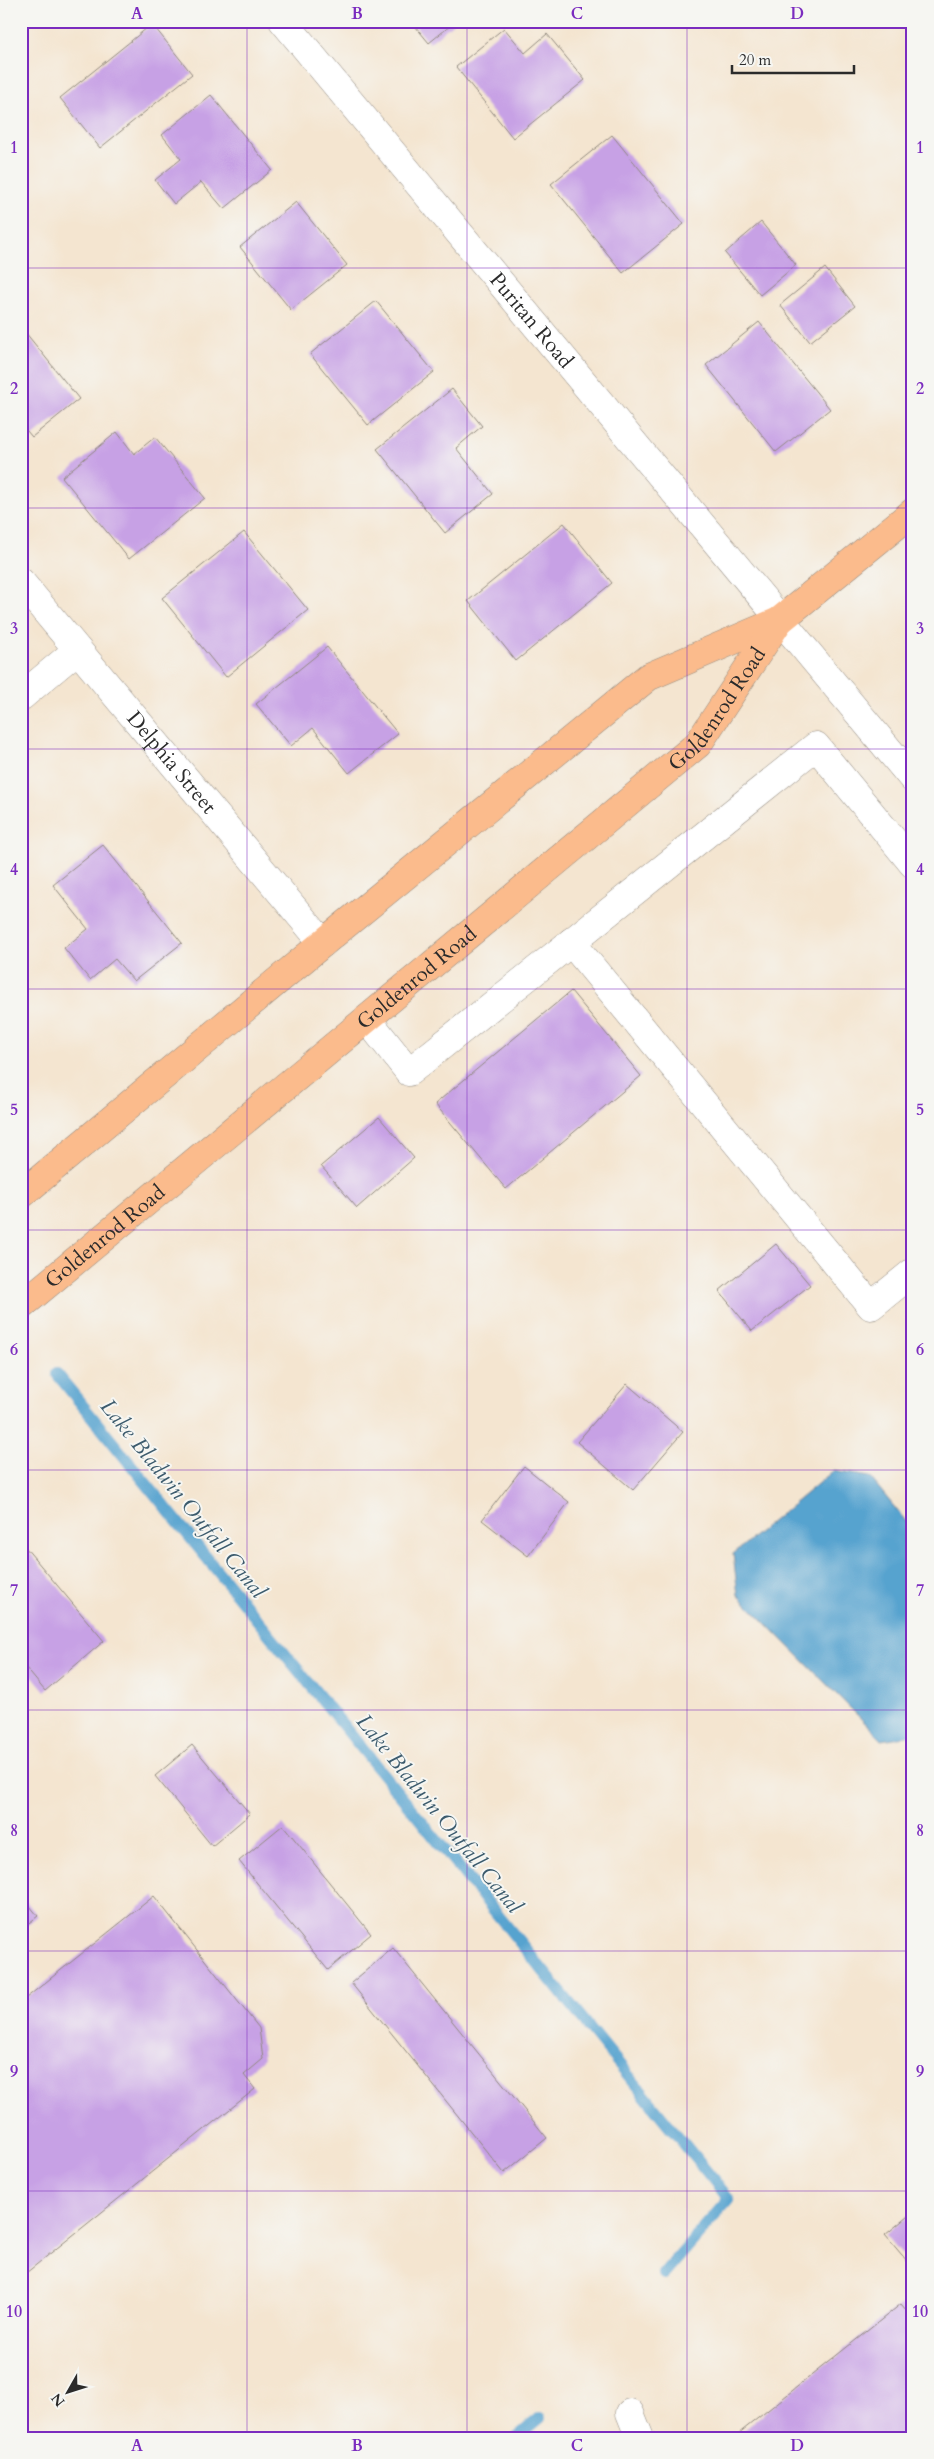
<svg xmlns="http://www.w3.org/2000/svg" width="934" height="2459" font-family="Cardo,serif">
	<rect width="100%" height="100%" fill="#f6f6f2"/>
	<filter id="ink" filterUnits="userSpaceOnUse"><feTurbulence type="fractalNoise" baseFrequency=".02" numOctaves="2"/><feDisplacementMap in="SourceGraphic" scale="10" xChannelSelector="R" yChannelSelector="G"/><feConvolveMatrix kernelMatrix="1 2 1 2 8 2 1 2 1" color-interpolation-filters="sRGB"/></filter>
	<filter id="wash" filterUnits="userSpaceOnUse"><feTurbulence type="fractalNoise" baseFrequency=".0096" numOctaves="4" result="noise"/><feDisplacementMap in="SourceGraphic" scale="20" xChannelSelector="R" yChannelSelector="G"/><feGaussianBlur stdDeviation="1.12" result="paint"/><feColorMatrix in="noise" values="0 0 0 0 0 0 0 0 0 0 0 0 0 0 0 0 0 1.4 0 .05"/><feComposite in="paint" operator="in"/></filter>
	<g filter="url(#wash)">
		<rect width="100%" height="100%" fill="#f4e5d0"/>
		<path fill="#56a3cf" stroke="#40677d" d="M833 1471 870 1477 913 1530 912 1735 882 1740 738 1595 733 1554Z"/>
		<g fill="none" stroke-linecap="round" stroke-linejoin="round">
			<path stroke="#56a3cf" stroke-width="12" d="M57 1374 729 2199 664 2274
				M516 2438 540 2418"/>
		</g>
		<g id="blocks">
			<path fill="#c7a1e5" d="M411 21H456L429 43Z
				M152 24 192 74 100 148 60 98Z
				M504 28 525 53 547 34 585 80 513 138 456 67Z
				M211 95 272 170 224 209 201 182 174 204 155 180 181 159 162 135Z
				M612 135 684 224 623 273 551 184Z
				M296 202 347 265 291 310 240 247Z
				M761 222 796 265 760 295 725 253Z
				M825 268 855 306 810 342 780 305Z
				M376 301 434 372 368 425 310 354Z
				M759 322 830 409 776 452 706 365Z
				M21 327 79 399 32 437 21 424Z
				M452 389 482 426 456 448 493 494 445 533 377 449Z
				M117 432 134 454 155 437 205 498 129 559 62 477Z
				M564 523 612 583 516 661 468 601Z
				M244 532 308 610 226 677 162 598Z
				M327 647 398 734 349 773 313 728 291 746 256 704Z
				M103 845 182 943 134 981 115 959 90 980 64 948 88 929 53 885Z
				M571 991 641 1076 506 1189 435 1104Z
				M379 1117 414 1158 357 1208 321 1166Z
				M776 1244 810 1285 752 1331 719 1291Z
				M627 1384 683 1432 633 1490 577 1442Z
				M524 1466 569 1502 528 1556 482 1520Z
				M25 1547 104 1641 45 1691 21 1662V1550Z
				M192 1745 250 1814 212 1846 155 1776Z
				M283 1825 371 1934 328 1970 239 1861Z
				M21 1895 38 1916 21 1929Z
				M154 1896 259 2028 263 2059 244 2075 255 2089 21 2277V2002Z
				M393 1948 547 2138 504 2173 351 1983Z
				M913 2212V2268L885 2235Z
				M901 2304 913 2318V2438H733Z"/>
		</g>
	</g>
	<g filter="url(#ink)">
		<use href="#blocks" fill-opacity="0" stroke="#90887e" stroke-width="1"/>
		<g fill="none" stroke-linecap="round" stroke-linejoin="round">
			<g stroke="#90887e" stroke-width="29">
				<g id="minor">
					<path id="s1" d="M283 21 913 779"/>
					<path id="s2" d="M21 582 323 943"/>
					<path d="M21 697 77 650"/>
					<path d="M571 942 871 1306 913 1272"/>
					<path d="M367 1019 409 1072 816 746 913 864"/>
					<path d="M630 2413 640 2438"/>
				</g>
			</g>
			<g stroke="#90887e" stroke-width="29">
				<g id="major">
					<path d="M21 1195 323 943 648 677 779 621 913 512"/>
					<path id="s3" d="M21 1306 698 744 779 621"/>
				</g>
			</g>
			<use href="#minor" stroke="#fff" stroke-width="28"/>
			<use href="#major" stroke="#fbbb8c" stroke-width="28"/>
		</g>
	</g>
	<path fill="none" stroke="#7b2cbf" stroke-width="1" stroke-opacity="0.55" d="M247 21V2438M467 21V2438M687 21V2438M21 268H913M21 508H913M21 749H913M21 989H913M21 1230H913M21 1470H913M21 1710H913M21 1951H913M21 2191H913"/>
	<g text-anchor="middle" stroke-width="4" stroke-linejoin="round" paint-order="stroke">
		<g font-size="21" fill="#2b2b2b" stroke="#f6f6f2">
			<text dy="7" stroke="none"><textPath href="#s1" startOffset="389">Puritan Road</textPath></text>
			<text dy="7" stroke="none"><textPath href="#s3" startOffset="919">Goldenrod Road</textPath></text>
			<text dy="7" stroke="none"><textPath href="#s2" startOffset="235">Delphia Street</textPath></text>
			<text dy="7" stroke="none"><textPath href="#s3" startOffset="514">Goldenrod Road</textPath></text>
			<text dy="7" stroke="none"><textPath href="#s3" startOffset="109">Goldenrod Road</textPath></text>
		</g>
		<g font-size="22" font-style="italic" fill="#3c5b6d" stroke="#f6f6f2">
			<text transform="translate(184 1498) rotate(51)" y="8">Lake Bladwin Outfall Canal</text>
			<text transform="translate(440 1813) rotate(51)" y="8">Lake Bladwin Outfall Canal</text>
		</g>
	</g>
	<rect width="934" height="2459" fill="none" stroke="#f6f6f2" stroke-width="55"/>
	<g transform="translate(68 2392) rotate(231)" stroke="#f6f6f2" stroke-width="4" paint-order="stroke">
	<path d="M0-4L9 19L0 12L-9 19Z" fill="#2b2b2b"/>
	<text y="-8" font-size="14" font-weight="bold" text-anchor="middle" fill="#2b2b2b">N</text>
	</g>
	<path d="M732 65v8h122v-8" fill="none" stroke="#2b2b2b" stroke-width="2.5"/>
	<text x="739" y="65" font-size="15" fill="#2b2b2b" stroke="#f6f6f2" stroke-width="4" paint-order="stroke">20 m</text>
	<rect x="28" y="28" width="878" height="2404" fill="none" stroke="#7b2cbf" stroke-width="2"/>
	<g font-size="16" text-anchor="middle" font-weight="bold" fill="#7b2cbf">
		<text x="137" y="19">A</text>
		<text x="357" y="19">B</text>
		<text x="577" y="19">C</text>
		<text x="797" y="19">D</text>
		<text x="14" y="153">1</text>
		<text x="920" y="153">1</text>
		<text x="14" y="394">2</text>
		<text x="920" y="394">2</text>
		<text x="14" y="634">3</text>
		<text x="920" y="634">3</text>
		<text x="14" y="875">4</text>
		<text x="920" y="875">4</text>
		<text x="14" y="1115">5</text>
		<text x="920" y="1115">5</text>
		<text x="14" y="1355">6</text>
		<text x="920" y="1355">6</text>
		<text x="14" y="1596">7</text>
		<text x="920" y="1596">7</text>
		<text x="14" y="1836">8</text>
		<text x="920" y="1836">8</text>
		<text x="14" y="2077">9</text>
		<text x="920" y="2077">9</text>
		<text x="14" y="2317">10</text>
		<text x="920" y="2317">10</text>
		<text x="137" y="2451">A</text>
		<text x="357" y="2451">B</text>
		<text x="577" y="2451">C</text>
		<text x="797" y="2451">D</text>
	</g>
</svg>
